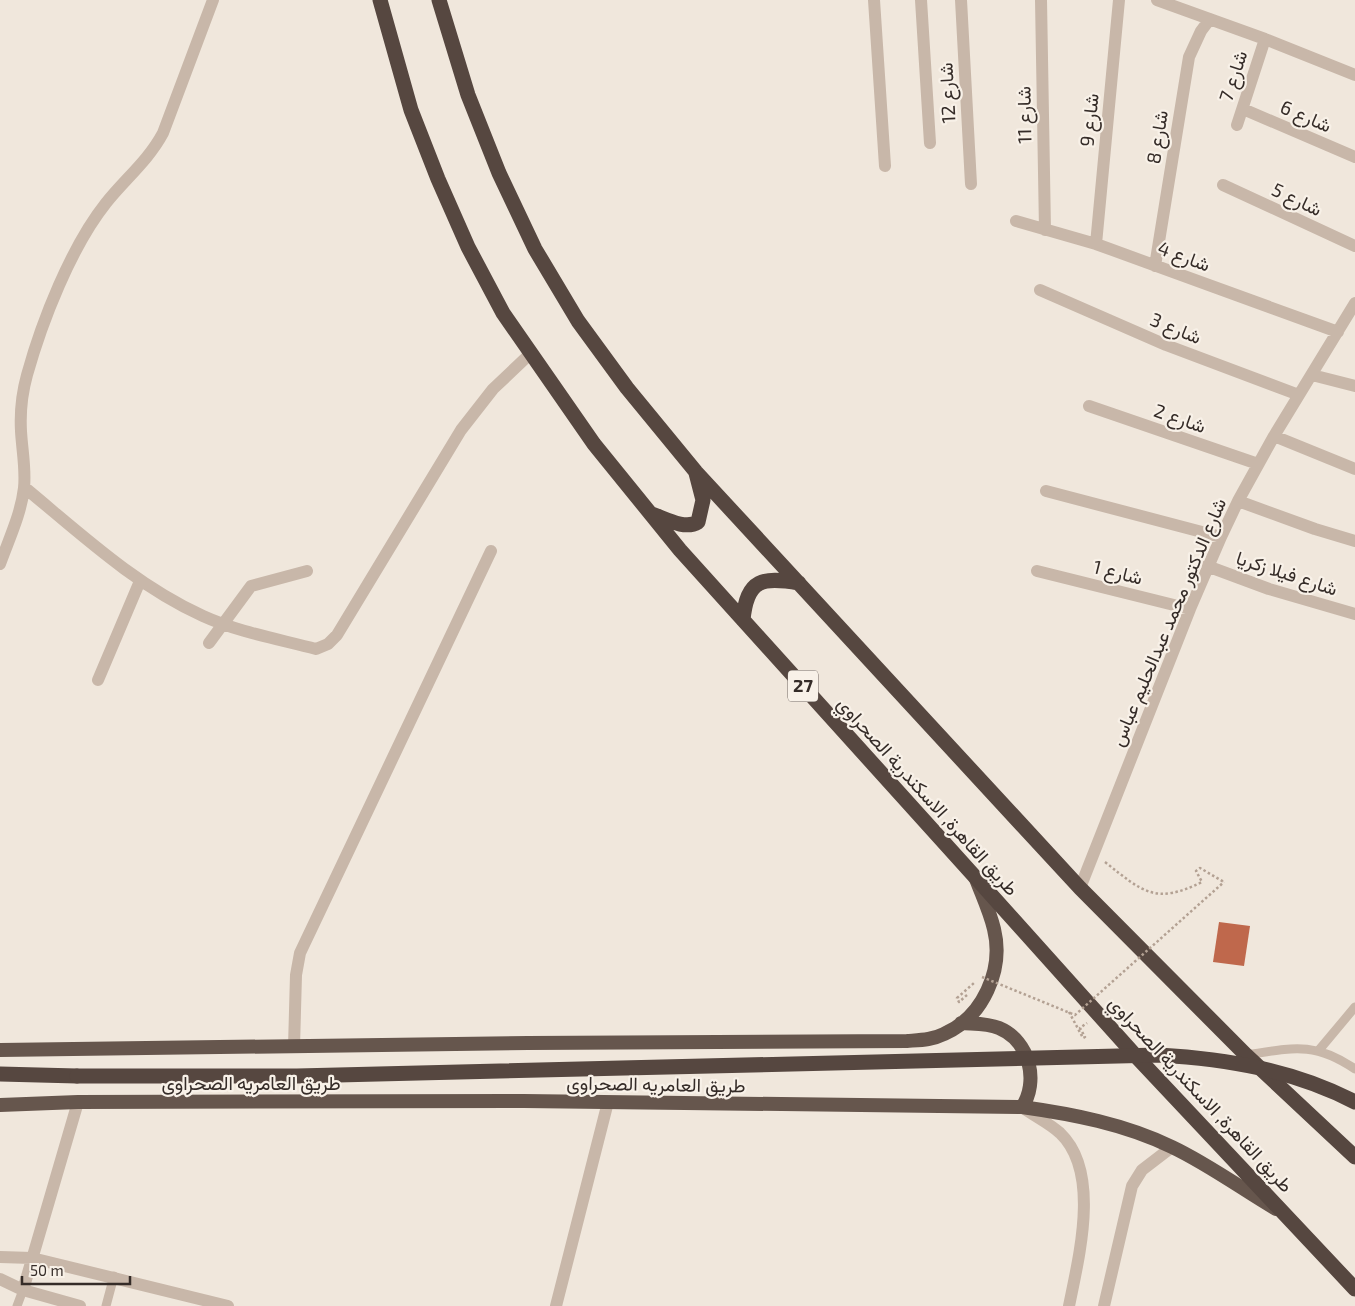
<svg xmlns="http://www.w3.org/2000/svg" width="1355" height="1306" font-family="'Exo 2',Vazirmatn,sans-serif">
	<rect width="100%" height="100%" fill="#f0e7dc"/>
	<path fill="#bf684c" d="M1219 922 1250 926 1244 966 1213 962Z"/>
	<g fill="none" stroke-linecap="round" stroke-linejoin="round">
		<path stroke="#b3a193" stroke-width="2.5" stroke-dasharray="2.5 2.5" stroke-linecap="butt" d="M1105 862C1143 892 1155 905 1202 882L1196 871 1200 868 1224 882
			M967 995 959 1002 957 998 974 983
			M1069 1012 1083 1038 1085 1037 1080 1028 1087 1023"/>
		<path stroke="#c8b7a9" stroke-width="9" d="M1319 1050 1355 1007
			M1246 1055C1292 1048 1314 1041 1355 1069
			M17 1306 23 1290
			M106 1306 114 1276"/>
		<path stroke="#c8b7a9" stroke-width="12" d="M874 0 885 166
			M921 0 930 143
			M961 0 971 184
			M1041 0 1045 230
			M1157 0 1265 39 1355 75
			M1243 109 1355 157
			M1237 125 1265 39
			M1223 185 1355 246
			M1016 221 1096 244 1338 332
			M1096 244 1119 0
			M1155 266 1189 57 1201 31 1210 19
			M1040 290 1166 345 1299 395
			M1312 375 1355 386
			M1089 406 1258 464
			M1274 436 1355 469
			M24 487C81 534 135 585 203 616 238 632 278 639 316 649L328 644 337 635 461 430 493 389 531 353
			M1046 491 1221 537
			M1238 501 1315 529 1355 541
			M0 564C9 539 21 514 24 488 26 469 22 450 21 431 20 413 22 393 27 375 42 321 71 247 106 203 125 179 148 161 163 133L213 0
			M1207 566 1269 589 1355 614
			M1037 571 1190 609
			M209 643 251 586 307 571
			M98 680 140 581
			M1080 888 1190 609 1221 537 1238 501 1274 436 1355 303
			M294 1047 296 975 300 953 491 551
			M1022 1107C1034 1116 1049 1123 1060 1133 1101 1172 1079 1256 1069 1306
			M0 1257 32 1258 228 1306
			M0 1279 23 1290 80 1306
			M23 1290 78 1102
			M556 1306 608 1102
			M1104 1306 1132 1186 1142 1170 1172 1147"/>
		<path stroke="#66564d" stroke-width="14" d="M961 1023C974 1024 987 1023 999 1028 1030 1041 1039 1082 1022 1107
			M0 1050 528 1043 907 1041C920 1040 932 1040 944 1034 983 1017 1004 970 994 929 990 912 982 895 976 879
			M0 1105 78 1102 524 1101 1022 1107C1072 1114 1125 1124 1172 1147 1208 1164 1242 1189 1276 1209"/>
		<path stroke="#564740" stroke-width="15" d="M380 0 411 110 438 179 468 247 503 313 594 444 680 550 976 878 1134 1054 1355 1289
			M439 0 468 95 499 173 535 249 578 321 627 388 696 472 1080 888 1246 1055 1355 1157
			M652 514C666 519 685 530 698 522L703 500 696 473
			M743 620C747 578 763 577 799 583
			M0 1074 77 1076"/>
		<path stroke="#b3a193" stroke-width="2.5" stroke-dasharray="2.5 2.5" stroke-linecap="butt" d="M982 977 1075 1015 1224 882"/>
		<path stroke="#564740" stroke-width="15" d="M77 1076H297L1159 1055C1227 1059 1294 1070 1355 1102"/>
	</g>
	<g text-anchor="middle" stroke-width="4.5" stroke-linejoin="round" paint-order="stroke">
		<rect fill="#f8f1e8" stroke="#706762" stroke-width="1" x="788" y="670.5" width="30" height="31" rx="4"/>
		<g font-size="18" font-weight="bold" fill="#352c28">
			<text x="803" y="692">27</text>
		</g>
		<g font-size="19" fill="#352c28" stroke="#f8f1e8">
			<text transform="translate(1233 76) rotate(-72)" y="7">شارع 7</text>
			<text transform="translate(947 93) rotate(-93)" y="7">شارع 12</text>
			<text transform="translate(1024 115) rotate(-91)" y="7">شارع 11</text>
			<text transform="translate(1306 116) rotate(23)" y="7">شارع 6</text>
			<text transform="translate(1089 120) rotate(-84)" y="7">شارع 9</text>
			<text transform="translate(1157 137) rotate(-81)" y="7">شارع 8</text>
			<text transform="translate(1297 199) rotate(25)" y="7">شارع 5</text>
			<text transform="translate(1184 256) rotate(20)" y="7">شارع 4</text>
			<text transform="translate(1176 328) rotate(22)" y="7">شارع 3</text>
			<text transform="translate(1180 418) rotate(19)" y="7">شارع 2</text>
			<text transform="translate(1118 572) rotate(14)" y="7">شارع 1</text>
			<text transform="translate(1287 573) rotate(18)" y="7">شارع فيلا زكريا</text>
			<text transform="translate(1168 622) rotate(-67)" y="7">شارع الدكتور محمد عبدالحليم عباس</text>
			<text transform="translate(928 796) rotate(48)" y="7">طريق القاهرة, الاسكندرية الصحراوي</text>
			<text x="251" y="1090">طريق العامريه الصحراوى</text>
			<text transform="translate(656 1084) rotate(1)" y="7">طريق العامريه الصحراوى</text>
			<text transform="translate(1201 1094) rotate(47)" y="7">طريق القاهرة, الاسكندرية الصحراوي</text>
		</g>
	</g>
	<path d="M22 1276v8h108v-8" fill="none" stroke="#352c28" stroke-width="2.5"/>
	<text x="30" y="1276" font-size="15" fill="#352c28" stroke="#f8f1e8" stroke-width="4" paint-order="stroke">50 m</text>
</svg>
